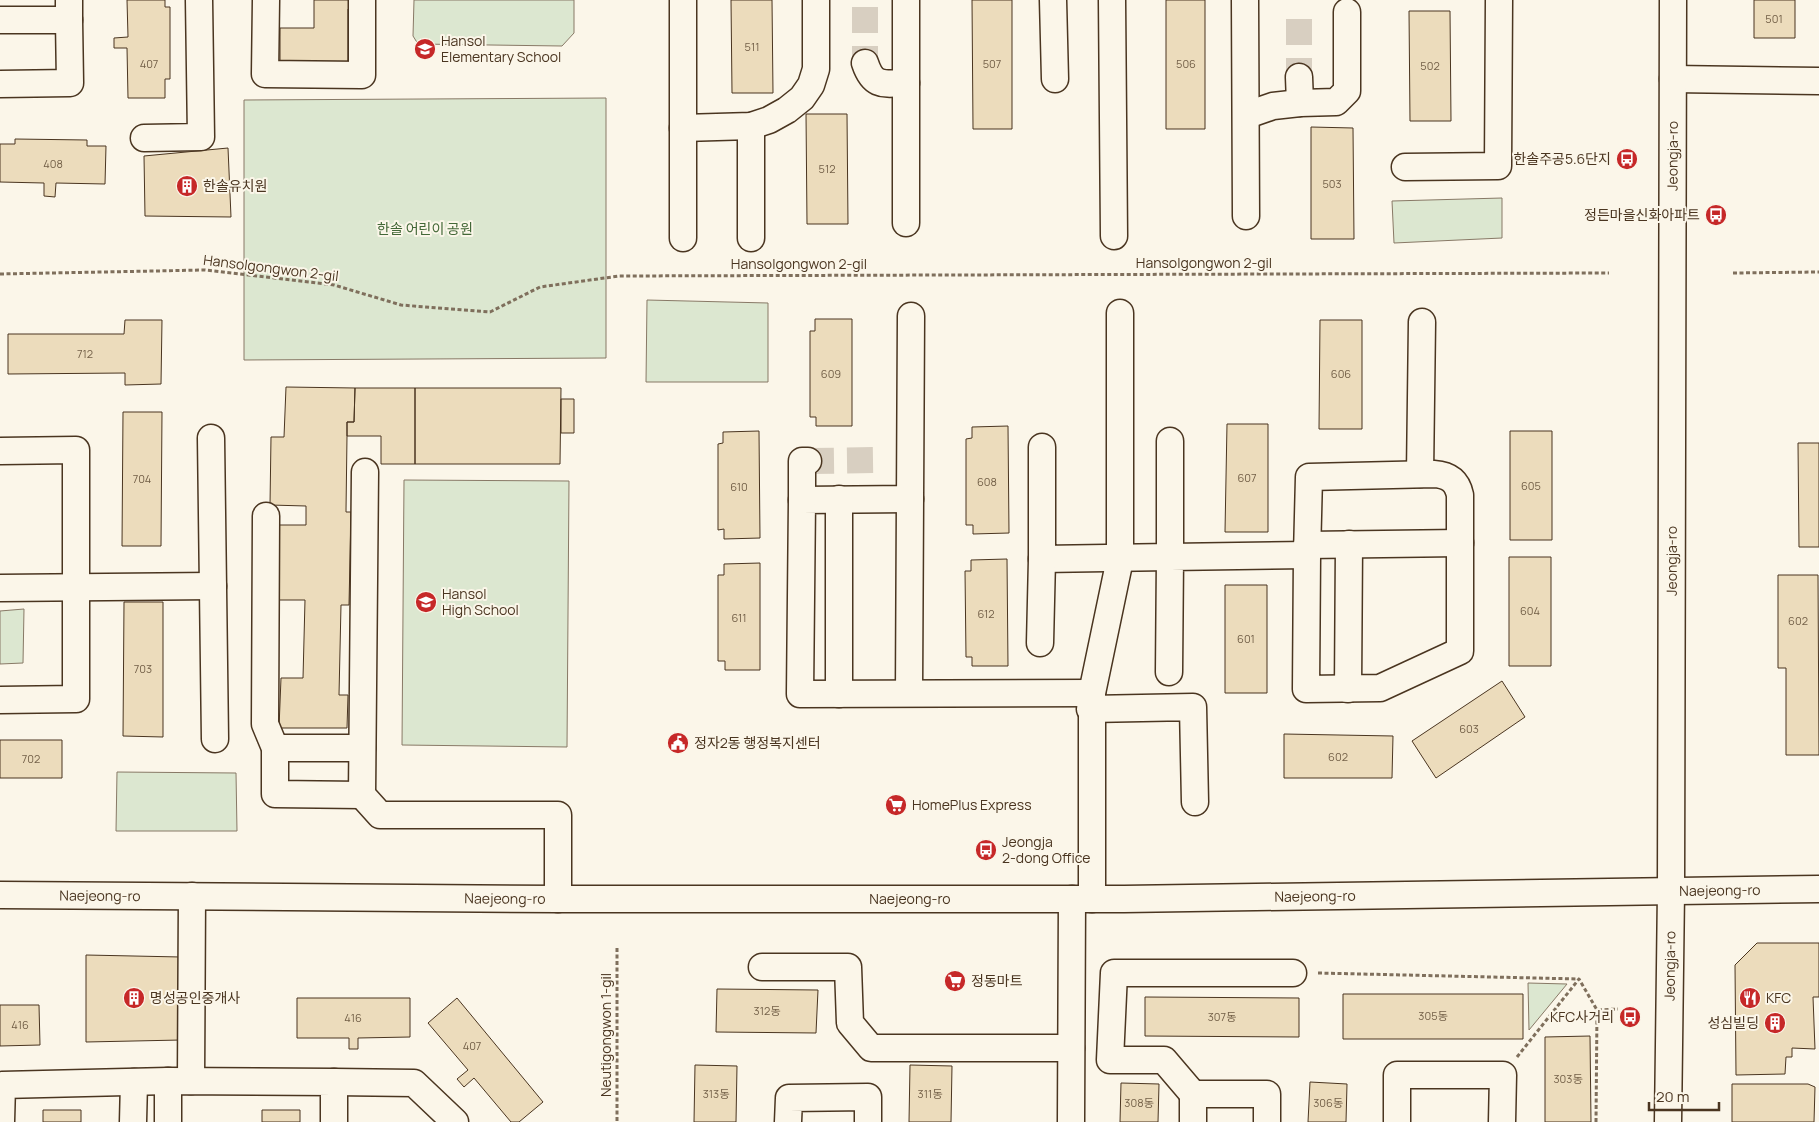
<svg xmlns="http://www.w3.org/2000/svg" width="1819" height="1122" font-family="Manrope,'Noto Sans KR',sans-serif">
	<rect width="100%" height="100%" fill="#fbf6e9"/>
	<path fill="#dce7d0" stroke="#887966" d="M414 0H574V33L562 46 418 44 413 36Z
		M606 98V358L244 360V100Z
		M1502 198V238L1394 243 1392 201Z
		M647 300 768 303V382H646Z
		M404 480 569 481 567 747 402 745Z
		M24 609 23 663 0 664V611Z
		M117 772 236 773 237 831H116Z
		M1528 983 1567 984 1529 1030Z"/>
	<path fill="#ecdcbc" stroke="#4a3520" d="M127 0H165V7H170V79H165V98H128L127 48H114V38L128 37Z
		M314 0H353V9H348V64H280V28H314Z
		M731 0H772L773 93H732Z
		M972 0H1012V129H973Z
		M1166 0H1205V129H1166Z
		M1754 0H1795V38H1754Z
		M1409 11H1450L1451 121H1410Z
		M806 114H847L848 224H807Z
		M1311 127 1353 128 1354 239H1311Z
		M15 139 87 140V146H106L105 184 56 183 55 197 44 196V183L0 182V144H15Z
		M228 148 231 217 145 216 144 156Z
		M815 319H852V426H816V417H810V331H815Z
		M125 320H162L161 384 125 385V373L8 374V334H124Z
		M1320 320H1362V429H1319Z
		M286 387 355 388 354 422H347V436L346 512H351L349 605H341L339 695H348L347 728H279L281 678H303L305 600H277L278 525H306V506L270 505 271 437H284Z
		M355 388H415V464H381V436H347V422H354Z
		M415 388H561L560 464H415Z
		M561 399H574V433H561Z
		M123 412H162L161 546H122Z
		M1227 424H1268V532H1225Z
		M1008 426 1009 533 973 534V525H966V439L972 438V427Z
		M759 431 760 538 724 539V529L718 530V444L723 443V432Z
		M1510 431H1552V540H1510Z
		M1798 443H1819V547H1799Z
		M1509 557H1551V666H1509Z
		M1007 559 1008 666H972V657H966L965 571H971V560Z
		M760 563V670H725V661H718V575H724V564Z
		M1778 575H1818L1819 755H1786V668H1778Z
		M1225 585H1267V693H1225Z
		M124 602H163V737L123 736Z
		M1502 681 1525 717 1436 778 1412 741Z
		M1284 734 1393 736 1392 778H1284Z
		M0 740H62V778H0Z
		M1757 943H1819V997H1813L1815 1049 1792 1048V1057H1786L1785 1074 1736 1075 1735 965Z
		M86 955 181 957V1040L86 1042Z
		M717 989 818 990 816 1033 716 1032Z
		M1343 994H1523V1039H1343Z
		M1145 997 1299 998V1037L1145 1036Z
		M297 998H410V1037L358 1038V1049H349V1038H297Z
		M457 998 543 1102 519 1122H511L474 1078 464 1087 457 1079 468 1070 428 1023Z
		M0 1005H39L40 1045 0 1046Z
		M1590 1036 1591 1122H1545V1037Z
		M695 1065 737 1066 736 1122H694Z
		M910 1065 952 1066 951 1122H909Z
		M1310 1082 1347 1084 1346 1122H1308Z
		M1121 1083 1159 1084 1158 1122H1120Z
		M1732 1084H1808L1815 1087 1814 1122H1732Z
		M43 1110H81V1122H43Z
		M262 1110H300V1122H262Z"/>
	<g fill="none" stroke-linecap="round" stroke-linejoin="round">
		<path stroke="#d8cfc1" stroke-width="26" stroke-dasharray="26 13" stroke-linecap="butt" d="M865 7V63
			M1299 19V77
			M808 461 878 460"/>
		<g stroke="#4a3520" stroke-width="29">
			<g id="minor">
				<path d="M266 0 265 74 362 75V0"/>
				<path d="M683 0V128L751 126 769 120 787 110 802 98 811 85 816 69V0"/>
				<path d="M906 0V223"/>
				<path d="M1053 0 1055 79"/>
				<path d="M1112 0 1114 236"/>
				<path d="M1245 0 1246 216"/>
				<path d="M0 20H69V0"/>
				<path d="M865 63C873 87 883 84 906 83"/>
				<path d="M1299 77 1300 103"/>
				<path d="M1673 79 1819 81"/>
				<path d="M0 84 70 83 69 20"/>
				<path d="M1247 115 1273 106 1300 103 1336 102 1347 91V12"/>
				<path d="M751 126V238"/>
				<path d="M683 128V238"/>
				<path d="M144 138 201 137 199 0"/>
				<path d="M1405 167 1498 166 1499 0"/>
				<path d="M911 316 910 499 802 500 800 694 1092 693"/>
				<path d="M211 438 215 739"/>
				<path d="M1042 447V559L1170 557V441"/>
				<path d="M0 451 76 450V699L0 700"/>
				<path d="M365 472 362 795 380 815H558V899"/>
				<path d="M1420 474 1422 322"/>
				<path d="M1434 474C1449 475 1457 481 1460 495V651L1380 688 1306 689 1307 555 1309 477Z"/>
				<path d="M839 499V694"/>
				<path d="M802 500V461H808"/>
				<path d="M266 516 265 724 275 748V794L362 795"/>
				<path d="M1307 545 1460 543"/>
				<path d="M0 588 213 586"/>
				<path d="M1040 643 1042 559"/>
				<path d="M1169 672 1170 557 1307 555"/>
				<path d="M1348 689 1349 544"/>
				<path d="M909 693 910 499"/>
				<path d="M1090 709 1193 707 1195 802"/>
				<path d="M275 748H362"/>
				<path id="s1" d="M0 895 558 899H1124L1819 889"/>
				<path d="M1092 899V693L1120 559V313"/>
				<path d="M762 967H848L850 1023 871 1048H1071"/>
				<path d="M191 1081 192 896"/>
				<path d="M334 1082 414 1083 455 1122"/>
				<path d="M1193 1094 1164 1060H1110L1114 973H1293"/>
				<path d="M1 1122 2 1085 168 1081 334 1082V1122"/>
				<path d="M133 1122 134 1082"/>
				<path d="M168 1122V1081"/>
				<path d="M788 1122 789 1098 868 1097V1122"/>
				<path d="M1071 1122 1072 899"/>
				<path d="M1193 1122V1094H1267V1122"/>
				<path d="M1397 1122V1075H1503L1502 1122"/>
				<path id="s2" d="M1668 1122 1671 891 1673 0"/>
			</g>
		</g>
		<path stroke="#7f6f5c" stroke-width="3" stroke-dasharray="4 2.5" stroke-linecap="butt" d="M1733 273 1819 272
			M0 274 205 270 334 285 401 305 490 312 540 287 619 276 1609 273
			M617 948V1122
			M1318 973 1579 979
			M1517 1057 1579 979 1597 1010 1618 1009
			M1596 1122 1597 1010"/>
		<use href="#minor" stroke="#fbf6e9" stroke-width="26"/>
	</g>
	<defs>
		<g id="school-disc" transform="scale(1.125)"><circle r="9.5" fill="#c62828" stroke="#fbf6e9"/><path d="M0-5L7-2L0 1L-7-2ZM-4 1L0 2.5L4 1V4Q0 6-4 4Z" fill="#fff"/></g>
		<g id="bus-disc" transform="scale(1.125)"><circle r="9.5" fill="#c62828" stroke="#fbf6e9"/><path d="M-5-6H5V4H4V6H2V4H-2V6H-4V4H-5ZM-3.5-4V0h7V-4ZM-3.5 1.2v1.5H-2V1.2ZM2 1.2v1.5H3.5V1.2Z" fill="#fff"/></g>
		<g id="building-disc" transform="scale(1.125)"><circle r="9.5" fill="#c62828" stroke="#fbf6e9"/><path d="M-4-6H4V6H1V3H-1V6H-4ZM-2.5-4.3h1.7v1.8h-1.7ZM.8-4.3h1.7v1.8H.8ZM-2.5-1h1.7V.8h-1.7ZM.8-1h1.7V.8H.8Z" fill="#fff"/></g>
		<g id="civic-disc" transform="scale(1.125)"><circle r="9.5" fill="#c62828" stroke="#fbf6e9"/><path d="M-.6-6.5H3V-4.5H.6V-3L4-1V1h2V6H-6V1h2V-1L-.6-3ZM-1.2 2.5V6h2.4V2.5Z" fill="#fff"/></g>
		<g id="supermarket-disc" transform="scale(1.125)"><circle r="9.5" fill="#c62828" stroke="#fbf6e9"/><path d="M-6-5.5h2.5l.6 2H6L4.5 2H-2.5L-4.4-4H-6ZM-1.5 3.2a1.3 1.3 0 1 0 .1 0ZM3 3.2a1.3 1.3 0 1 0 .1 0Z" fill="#fff"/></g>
		<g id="restaurant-disc" transform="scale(1.125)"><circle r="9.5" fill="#c62828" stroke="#fbf6e9"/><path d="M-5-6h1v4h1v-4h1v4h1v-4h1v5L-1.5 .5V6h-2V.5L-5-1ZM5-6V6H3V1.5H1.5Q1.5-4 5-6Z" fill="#fff"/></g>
	</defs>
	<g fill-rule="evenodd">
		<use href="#school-disc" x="425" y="49"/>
		<use href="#bus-disc" x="1627" y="159"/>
		<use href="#building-disc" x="187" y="186"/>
		<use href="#bus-disc" x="1716" y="215"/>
		<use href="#school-disc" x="426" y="602"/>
		<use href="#civic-disc" x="678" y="743"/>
		<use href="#supermarket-disc" x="896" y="805"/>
		<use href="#bus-disc" x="986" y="850"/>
		<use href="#supermarket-disc" x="955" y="981"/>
		<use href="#building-disc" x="134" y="998"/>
		<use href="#restaurant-disc" x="1750" y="998"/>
		<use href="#bus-disc" x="1630" y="1017"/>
		<use href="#building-disc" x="1775" y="1023"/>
	</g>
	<g text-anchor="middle" stroke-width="4" stroke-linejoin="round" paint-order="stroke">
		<g font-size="11" fill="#725f47">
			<text x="1774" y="23">501</text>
			<text x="752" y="51">511</text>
			<text x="149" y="68">407</text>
			<text x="992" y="68">507</text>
			<text x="1186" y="68">506</text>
			<text x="1430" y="70">502</text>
			<text x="53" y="168">408</text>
			<text x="827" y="173">512</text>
			<text x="1332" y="188">503</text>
			<text x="85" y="358">712</text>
			<text x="831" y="378">609</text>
			<text x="1341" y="378">606</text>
			<text x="1247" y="482">607</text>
			<text x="142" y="483">704</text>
			<text x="987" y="486">608</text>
			<text x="1531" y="490">605</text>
			<text x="739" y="491">610</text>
			<text x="1530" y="615">604</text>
			<text x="986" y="618">612</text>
			<text x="739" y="622">611</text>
			<text x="1798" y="625">602</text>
			<text x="1246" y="643">601</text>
			<text x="143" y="673">703</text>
			<text x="1469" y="733">603</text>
			<text x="1338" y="761">602</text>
			<text x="31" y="763">702</text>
			<text x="767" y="1015">312동</text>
			<text x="1433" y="1020">305동</text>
			<text x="1222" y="1021">307동</text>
			<text x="353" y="1022">416</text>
			<text x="20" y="1029">416</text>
			<text x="472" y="1050">407</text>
			<text x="1568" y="1083">303동</text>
			<text x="716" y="1098">313동</text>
			<text x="930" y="1098">311동</text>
			<text x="1139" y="1107">308동</text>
			<text x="1328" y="1107">306동</text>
		</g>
		<g font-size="14" fill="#4a3520" stroke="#fbf6e9" text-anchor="start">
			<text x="441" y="46">Hansol<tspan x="441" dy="16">Elementary School</tspan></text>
			<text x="1611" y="164" text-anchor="end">한솔주공5.6단지</text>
			<text x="203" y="191">한솔유치원</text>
			<text x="1700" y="220" text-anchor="end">정든마을신화아파트</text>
			<text x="442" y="599">Hansol<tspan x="442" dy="16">High School</tspan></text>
			<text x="694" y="748">정자2동 행정복지센터</text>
			<text x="912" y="810">HomePlus Express</text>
			<text x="1002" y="847">Jeongja<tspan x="1002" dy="16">2-dong Office</tspan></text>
			<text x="971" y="986">정동마트</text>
			<text x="150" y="1003">명성공인중개사</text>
			<text x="1766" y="1003">KFC</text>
			<text x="1614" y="1022" text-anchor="end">KFC사거리</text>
			<text x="1759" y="1028" text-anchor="end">성심빌딩</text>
		</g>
		<g font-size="14" fill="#4a3520" stroke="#fbf6e9">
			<text dy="5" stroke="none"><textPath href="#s2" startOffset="966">Jeongja-ro</textPath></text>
			<text x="1204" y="268">Hansolgongwon 2-gil</text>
			<text x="799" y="269">Hansolgongwon 2-gil</text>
			<text transform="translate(271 268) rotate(7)" y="5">Hansolgongwon 2-gil</text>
			<text dy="5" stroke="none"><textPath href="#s2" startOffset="561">Jeongja-ro</textPath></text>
			<text dy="5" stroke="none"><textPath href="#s1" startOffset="1720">Naejeong-ro</textPath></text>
			<text dy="5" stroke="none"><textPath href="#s1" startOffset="100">Naejeong-ro</textPath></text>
			<text dy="5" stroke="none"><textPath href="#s1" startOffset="1315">Naejeong-ro</textPath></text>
			<text dy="5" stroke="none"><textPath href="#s1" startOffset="505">Naejeong-ro</textPath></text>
			<text dy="5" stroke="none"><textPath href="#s1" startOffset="910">Naejeong-ro</textPath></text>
			<text dy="5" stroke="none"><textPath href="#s2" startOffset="156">Jeongja-ro</textPath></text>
			<text transform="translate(606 1035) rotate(-90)" y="5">Neutigongwon 1-gil</text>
		</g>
		<g font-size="14" fill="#436837" stroke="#fbf6e9">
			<text x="425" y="234">한솔 어린이 공원</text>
		</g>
	</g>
	<path d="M1649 1102v8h70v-8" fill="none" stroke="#4a3520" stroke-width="2.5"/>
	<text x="1656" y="1102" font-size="15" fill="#4a3520" stroke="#fbf6e9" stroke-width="4" paint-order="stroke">20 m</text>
</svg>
